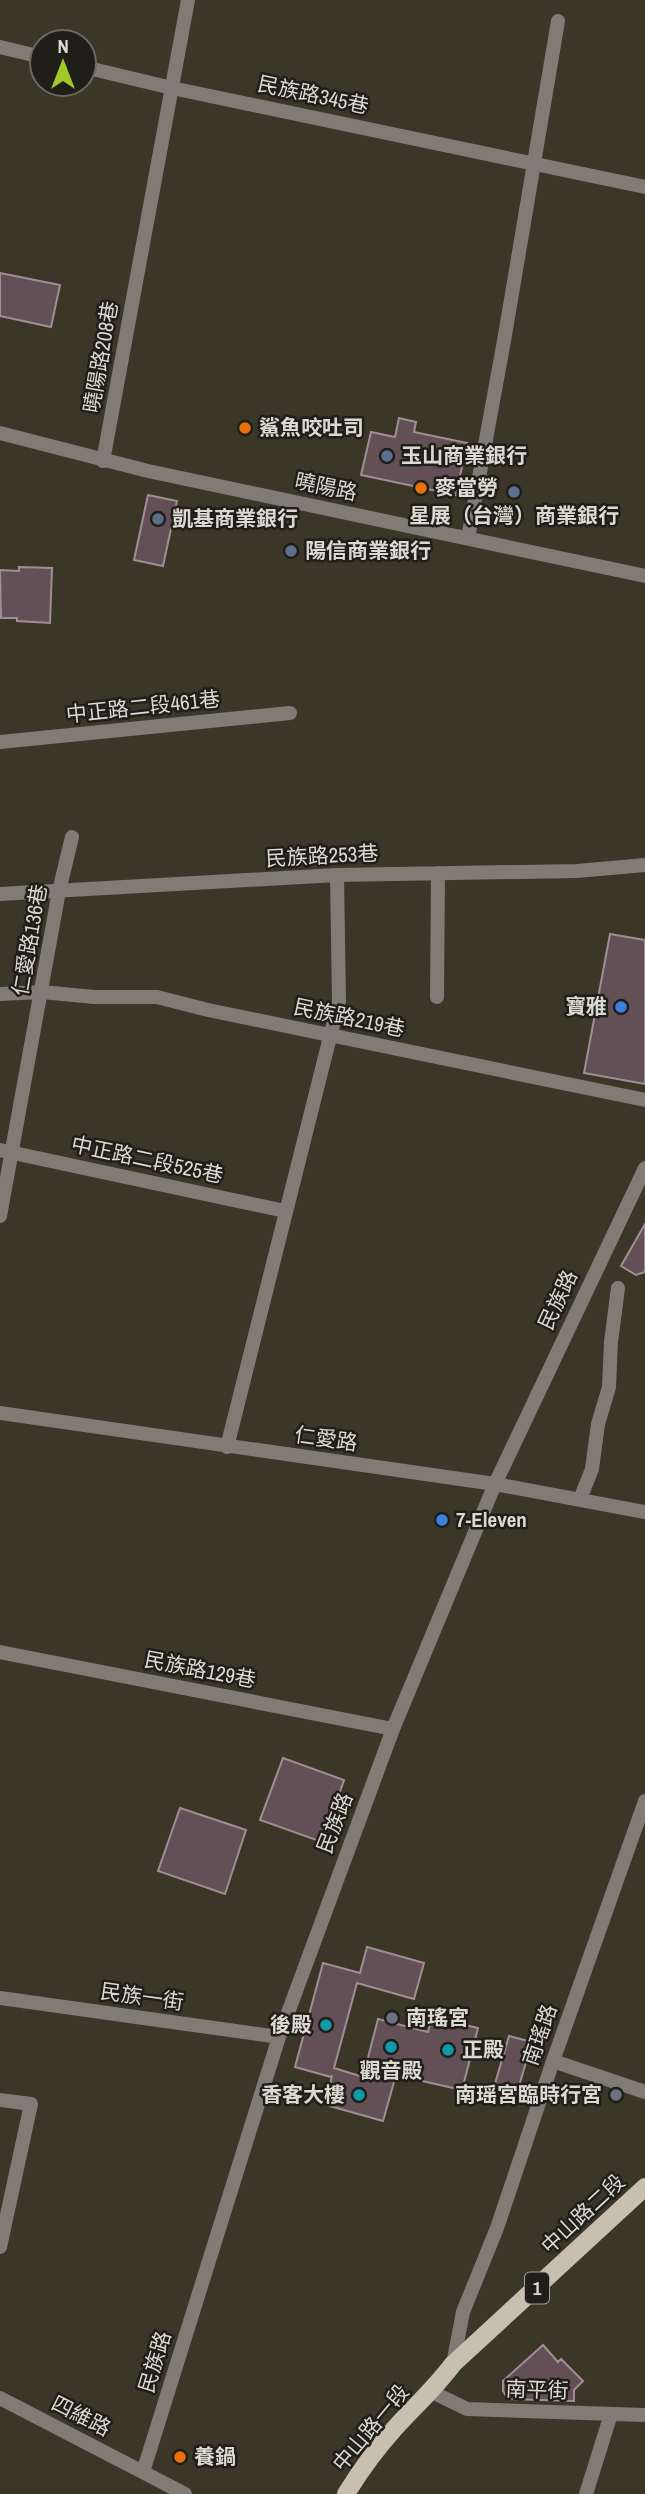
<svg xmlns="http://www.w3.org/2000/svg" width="645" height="2494" font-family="'Archivo Narrow','Noto Sans TC',sans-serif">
	<rect width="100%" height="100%" fill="#3b3728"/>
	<path fill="#625056" stroke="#a18e94" stroke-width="2" d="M0 273 60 285 51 327 0 316Z
		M399 418 416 422 414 432 467 443 456 495 361 475 371 432 395 437Z
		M148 495 177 501 163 566 134 560Z
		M19 567 52 568 50 623 17 621V618H1L0 570 19 571Z
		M610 934 645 940V1084L584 1073Z
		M645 1224V1272L636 1275 621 1266Z
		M283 1758 344 1780 322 1842 260 1820Z
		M180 1808 246 1830 225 1894 158 1871Z
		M367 1947 424 1963 414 1999 357 1983 334 2068 363 2077 378 2019 428 2032 432 2017 478 2028 462 2090 396 2075 383 2121 326 2105 332 2075 331 2077 295 2067 323 1963 360 1973Z
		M509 2036 532 2042 514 2103 491 2097Z
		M543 2345 558 2362 561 2359 583 2381 574 2390V2401L508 2399 503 2391V2381Z"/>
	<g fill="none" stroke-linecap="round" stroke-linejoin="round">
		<path stroke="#807b75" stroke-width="14" d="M0 47 42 57
			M84 67 172 88 645 187
			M103 461 188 0
			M468 538 504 341 558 21
			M0 742 290 713
			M0 894 337 875 577 871 645 865
			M0 994 42 992 94 997H157L208 1010 645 1100
			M437 997 438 873
			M0 1150 285 1211
			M0 1216 59 891 72 837
			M0 1413 495 1484 645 1512
			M227 1447 339 1001 337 875
			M580 1499 592 1469 598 1424 609 1387 611 1342 618 1288
			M0 1652 393 1729
			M0 1998 279 2037
			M553 2061 645 2092
			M0 2100 31 2104 0 2247
			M453 2364 463 2312 497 2228 553 2061 645 1801
			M432 2392 467 2409 645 2415
			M0 2398 185 2494
			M143 2472 279 2037 393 1729 495 1484 645 1168
			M586 2494 611 2414"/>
		<path stroke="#807b75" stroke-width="14" d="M0 433 148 471 645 576"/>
		<path stroke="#c8bfb1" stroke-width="18" d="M346 2494C360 2471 376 2449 395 2428 415 2406 435 2388 453 2364L645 2187"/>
	</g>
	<g fill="#e8710a" stroke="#201e18" stroke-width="2.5">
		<circle cx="245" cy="428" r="7"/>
		<circle cx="421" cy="488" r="7"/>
		<circle cx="180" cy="2457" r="7"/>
	</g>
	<g fill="#5c6f8a" stroke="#201e18" stroke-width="2.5">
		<circle cx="387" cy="456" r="7"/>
		<circle cx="514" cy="492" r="7"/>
		<circle cx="158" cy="519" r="7"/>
		<circle cx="291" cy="551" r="7"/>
	</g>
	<g fill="#3f7fe0" stroke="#201e18" stroke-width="2.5">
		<circle cx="621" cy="1007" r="7"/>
		<circle cx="442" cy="1520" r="7"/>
	</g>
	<g fill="#6b7280" stroke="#201e18" stroke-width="2.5">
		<circle cx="392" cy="2018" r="7"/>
		<circle cx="616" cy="2095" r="7"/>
	</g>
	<g fill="#0f9aa8" stroke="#201e18" stroke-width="2.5">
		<circle cx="326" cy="2025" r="7"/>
		<circle cx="391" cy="2047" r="7"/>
		<circle cx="448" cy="2050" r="7"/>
		<circle cx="359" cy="2095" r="7"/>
	</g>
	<g text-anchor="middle" stroke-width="5" stroke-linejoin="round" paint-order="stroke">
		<rect fill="#201e18" stroke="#a4a199" stroke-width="2" x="525" y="2272.5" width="24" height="31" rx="5"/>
		<g font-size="19" font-weight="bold" fill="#dcd9d0">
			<text x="537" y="2295">1</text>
		</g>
		<g font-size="21" fill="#dcd9d0" stroke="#201e18">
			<text transform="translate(313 95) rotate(12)" y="7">民族路345巷</text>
			<text transform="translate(101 357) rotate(-80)" y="7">曉陽路208巷</text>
			<text transform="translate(326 487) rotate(12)" y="7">曉陽路</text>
			<text transform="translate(143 707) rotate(-6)" y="7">中正路二段461巷</text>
			<text transform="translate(322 856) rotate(-3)" y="7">民族路253巷</text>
			<text transform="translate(30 940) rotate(-80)" y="7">仁愛路136巷</text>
			<text transform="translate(349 1018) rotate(12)" y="7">民族路219巷</text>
			<text transform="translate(147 1160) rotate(12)" y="7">中正路二段525巷</text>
			<text transform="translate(558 1300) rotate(-65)" y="7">民族路</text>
			<text transform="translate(326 1439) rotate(8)" y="7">仁愛路</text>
			<text transform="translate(200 1670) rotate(11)" y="7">民族路129巷</text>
			<text transform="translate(335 1823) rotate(-69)" y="7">民族路</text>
			<text transform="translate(142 1997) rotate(8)" y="7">民族一街</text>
			<text transform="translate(540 2035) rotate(-71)" y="7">南瑤路</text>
			<text transform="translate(583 2214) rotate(-43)" y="7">中山路二段</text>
			<text transform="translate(155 2362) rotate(-73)" y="7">民族路</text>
			<text transform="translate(537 2390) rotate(2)" y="7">南平街</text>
			<text transform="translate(81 2416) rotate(27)" y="7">四維路</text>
			<text transform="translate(371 2428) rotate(-50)" y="7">中山路一段</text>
		</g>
		<g font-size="21" font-weight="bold" fill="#dcd9d0" stroke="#201e18" text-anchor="start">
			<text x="259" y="435">鯊魚咬吐司</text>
			<text x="401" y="463">玉山商業銀行</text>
			<text x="435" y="495">麥當勞</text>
			<text x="514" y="523" text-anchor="middle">星展（台灣）商業銀行</text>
			<text x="172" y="526">凱基商業銀行</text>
			<text x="305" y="558">陽信商業銀行</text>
			<text x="607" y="1014" text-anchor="end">寶雅</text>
			<text x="456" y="1527">7-Eleven</text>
			<text x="406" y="2025">南瑤宮</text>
			<text x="312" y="2032" text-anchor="end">後殿</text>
			<text x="462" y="2057">正殿</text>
			<text x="391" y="2078" text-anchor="middle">觀音殿</text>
			<text x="345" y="2102" text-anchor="end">香客大樓</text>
			<text x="602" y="2102" text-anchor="end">南瑶宮臨時行宮</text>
			<text x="194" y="2464">養鍋</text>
		</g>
	</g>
	<g transform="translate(63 63)"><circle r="33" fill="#201e18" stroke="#6b6962" stroke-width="2"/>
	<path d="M0-5L12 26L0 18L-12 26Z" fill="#a1c92b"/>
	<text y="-10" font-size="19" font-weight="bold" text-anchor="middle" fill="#dcd9d0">N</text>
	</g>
</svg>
